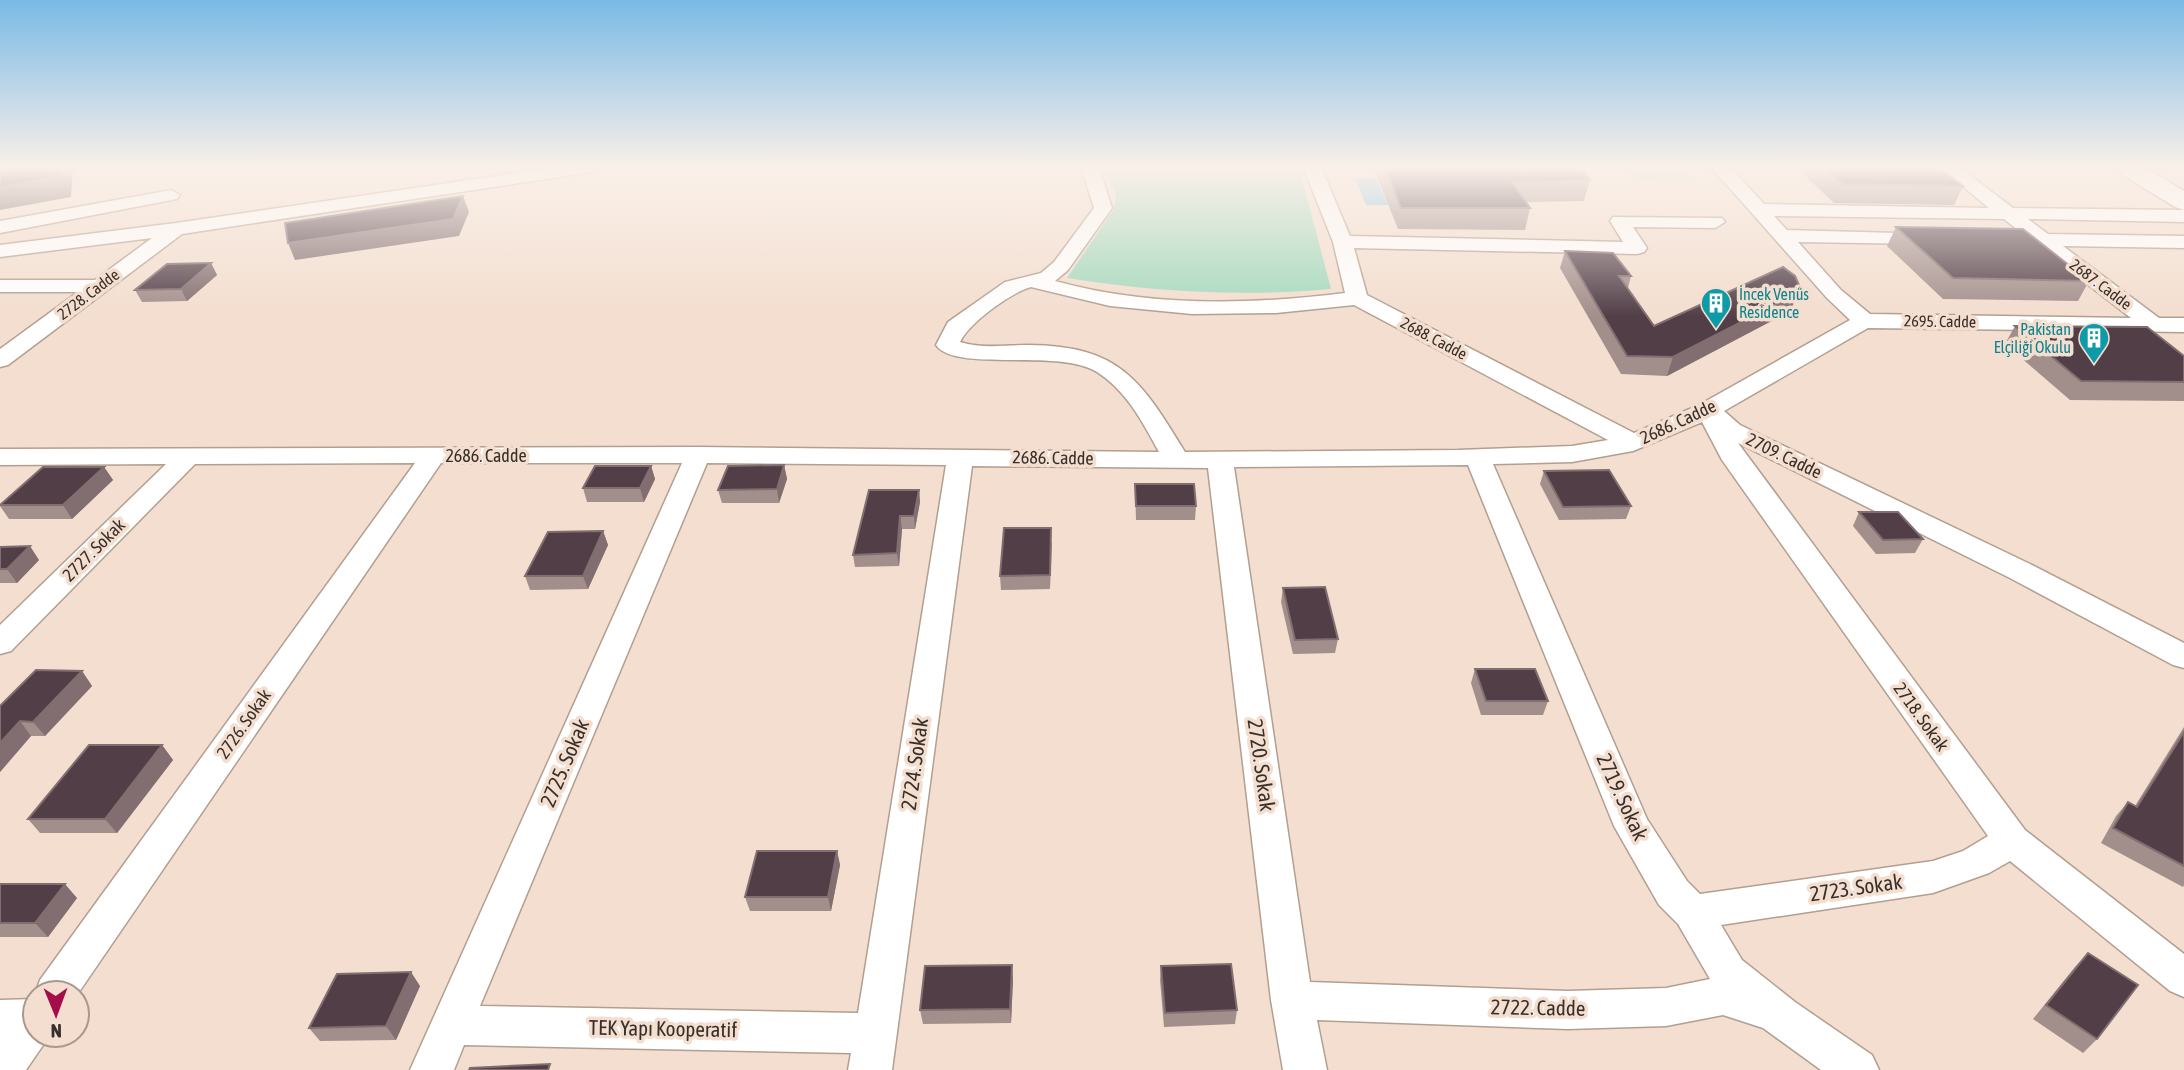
<svg xmlns="http://www.w3.org/2000/svg" width="2184" height="1070" font-family="'Asap Condensed',sans-serif">
	<rect width="100%" height="100%" fill="#f3decf"/>
	<path fill="#a4d9be" d="M1106 167H1299L1331 289C1244 297 1153 292 1067 278L1114 209 1116 197Z
		M1624 167H1679L1691 181 1635 180Z"/>
	<path fill="#73c3e3" d="M1355 178H1376L1388 205H1366Z"/>
	<g fill="none" stroke-linecap="round" stroke-linejoin="round">
		<g stroke="#b29f90" stroke-width="3">
			<path id="minor" d="M557 167H601L592 172 182 234 8 365 0 367V349L78 292H0V280H95L152 238 0 257V245L176 223Z
				M1081 167H1099L1112 208 1068 270 1055 281C1149 307 1249 305 1345 293L1333 242 1303 167H1321L1350 236 1623 242 1610 221 1613 217 1722 218 1725 222 1715 228 1633 227 1647 248 1644 252 1637 254 1354 248 1367 295 1634 433 1699 405 1850 320 1827 298 1711 167H1730L1764 204 1989 208 1939 167H1959L2013 208 2184 210V222L2028 219 2048 234 2184 236V248L2063 246 2159 318H2184V332L1868 328 1724 411 1740 425 2030 564 2184 643V668L2173 665 2010 578 1738 443 2025 830 2184 954V997L2170 991 2010 861 1989 873 1933 893 1721 925 1742 960 1795 1002 1872 1055 1879 1070H1821L1763 1028 1723 1015 1666 1026 1568 1029 1317 1020 1327 1070H1283L1271 1000 1208 468 972 466 892 1070H848L851 1053 464 1045 454 1070H410L682 463H441L77 995V993L35 994 40 980 415 463 195 464 11 651 0 654V625L166 464 0 465V449L698 447 1159 452C1143 423 1127 391 1097 372 1059 348 955 373 936 345L948 322 1005 282 1041 273 1054 262 1094 208ZM1774 216 2004 219 2023 234 1992 235 1989 239 1992 243 2038 246 2131 318 1870 314 1841 290 1798 242 1927 244 1934 242 1937 238 1934 234 1787 230ZM1031 287 1110 306 1192 314 1276 313 1354 305 1608 440 1572 446 1458 450 1185 452C1141 380 1120 346 1029 345 1006 345 982 349 960 342 969 323 1010 293 1031 287ZM1702 422 1722 460 1988 836 1963 851 1933 861 1700 894 1687 881 1647 819 1493 464 1572 462 1633 451ZM707 463 946 465 858 1013 480 1006ZM1468 465 1614 826 1659 905 1678 924 1710 979 1666 988 1568 991 1310 982 1234 467Z
				M171 190 180 195 177 199 0 233V221Z
				M35 999V1035H50L26 1070H0V1000Z"/>
		</g>
		<g stroke="#b29f90" stroke-width="3">
			<path id="secondary" d="M2115 167H2144L2184 191V210L2175 207 2118 172Z"/>
		</g>
		<use href="#minor" fill="#fff" fill-rule="evenodd"/>
		<use href="#secondary" fill="#fff" fill-rule="evenodd"/>
	</g>
	<path fill="#a28e8b" d="M1373 167H1580L1590 180 1584 201 1526 202 1530 208 1525 230 1398 229Z
		M1796 167H1938L1963 186 1954 205 1834 203Z
		M1896 227 2089 281 2078 301 1943 299 1887 246Z
		M1565 251 1631 276 1628 288 1654 326 1793 305 1781 316 1667 376 1621 374 1560 268Z
		M211 263 217 275 187 301 142 302 135 290Z
		M2015 326 2184 356V401L2070 400 2005 344Z
		M784 465 787 479 779 503H722L718 490Z
		M651 466 655 479 644 502H587L583 488Z
		M104 467 113 480 72 519H9L0 506Z
		M1544 471 1631 506 1626 519 1559 520 1540 484Z
		M1135 484 1196 506 1195 520H1136Z
		M919 490 920 502 915 529H902L899 566 855 567 853 555Z
		M1859 512 1923 539 1915 553 1876 554 1853 526Z
		M603 531 608 545 588 589 530 590 525 576Z
		M1052 542 1050 589 1001 590 1000 576Z
		M0 547 39 560 17 583H0Z
		M1283 588 1338 639 1335 653 1293 654 1281 602Z
		M1475 669 1548 701 1543 715H1481L1471 683Z
		M82 671 92 686 45 736H31L0 772V706Z
		M2184 727V885L2183 887 2101 843 2116 816 2128 802 2135 806Z
		M162 745 173 760 117 833H40L28 819Z
		M837 851 840 865 831 911H750L745 897Z
		M0 884 77 898 48 937H0Z
		M2088 953 2097 1039 2083 1053 2033 1019 2075 967Z
		M1161 966 1237 1010 1235 1024 1164 1027 1160 980Z
		M1013 979 1011 1023 923 1024 920 1010Z
		M420 986 396 1040 320 1041 309 1028Z"/>
	<path fill="#826e70" d="M60 167H73L71 197 0 210V187Z
		M463 196 469 212 459 236 295 260 288 243Z
		M211 263 217 275 187 301 181 289Z
		M1800 287 1793 305 1781 316 1667 376 1673 357Z
		M784 465 787 479 779 503 777 489Z
		M651 466 655 479 644 502 640 488Z
		M104 467 113 480 72 519 63 505Z
		M919 490 920 502 915 529 914 516Z
		M900 516 902 529 899 566 897 553Z
		M603 531 608 545 588 589 583 576Z
		M30 546 39 560 17 583 7 569Z
		M82 671 92 686 45 736 33 722Z
		M20 721 31 736 0 772V743Z
		M162 745 173 760 117 833 105 819Z
		M837 851 840 865 831 911 828 897Z
		M65 884 77 898 48 937 35 923Z
		M1012 965 1013 979 1011 1023 1010 1009Z
		M411 972 420 986 396 1040 386 1026Z"/>
	<path fill="#513e47" stroke="#826e70" stroke-width="2" d="M0 167H60V176L0 187Z
		M1385 167H1580L1590 180 1512 182 1530 208H1401Z
		M1823 167H1938L1963 186 1842 184Z
		M463 196 453 219 288 243 285 223Z
		M1896 227 2023 229 2089 281 1953 278Z
		M1565 251 1613 253 1631 276H1619L1654 326 1783 267 1795 276 1800 287 1788 298 1673 357 1627 356Z
		M211 263 181 289 135 290 167 264Z
		M2015 326 2147 327 2184 356V382L2081 381Z
		M784 465 777 489 718 490 728 466Z
		M595 466H651L640 488H583Z
		M43 467H104L63 505H0Z
		M1609 470 1631 506 1563 507 1544 471Z
		M1135 484H1194L1196 506H1136Z
		M869 490H919L914 516H900L897 553 853 555Z
		M1859 512H1898L1923 539 1883 540Z
		M1004 528H1051L1050 575 1000 576Z
		M603 531 583 576H525L548 532Z
		M30 546 7 569H0V547Z
		M1325 587 1338 639 1295 640 1283 588Z
		M1475 669H1535L1548 701H1486Z
		M36 670 82 671 33 722 20 721 0 743V706Z
		M2184 732V866L2113 828 2128 802 2137 807Z
		M89 745H162L105 819H28Z
		M757 851H837L828 897H745Z
		M0 884H65L35 923H0Z
		M2088 953 2138 985 2097 1039 2046 1005Z
		M1231 964 1237 1010 1165 1013 1161 966Z
		M1012 965 1010 1009 920 1010 925 966Z
		M411 972 386 1026 309 1028 337 974Z
		M550 1064 548 1070H469L470 1068Z"/>
	<linearGradient id="sky" x2="0" y2="1"><stop stop-color="#79bae6"/><stop offset="0.53" stop-color="#faf0e9"/><stop offset="1" stop-color="#faf0e9" stop-opacity="0"/></linearGradient>
	<rect width="2184" height="317" fill="url(#sky)"/>
	<defs>
		<g id="building-pin" transform="scale(1.575)"><path d="M0 17L-7.5 6A9.5 9.5 0 1 1 7.5 6Z" fill="#0f9aa8" stroke="#f3decf"/><path d="M-4-6H4V6H1V3H-1V6H-4ZM-2.5-4.3h1.7v1.8h-1.7ZM.8-4.3h1.7v1.8H.8ZM-2.5-1h1.7V.8h-1.7ZM.8-1h1.7V.8H.8Z" fill="#fff"/></g>
	</defs>
	<g fill-rule="evenodd">
		<use href="#building-pin" x="1716" y="303"/>
		<use href="#building-pin" x="2094" y="338"/>
	</g>
	<g text-anchor="middle" stroke-width="7" stroke-linejoin="round" paint-order="stroke">
		<g font-size="16" fill="#372f29" stroke="#f3decf">
			<text transform="translate(2101 284) rotate(37)" y="6">2687. Cadde</text>
			<text transform="translate(88 294) rotate(-37)" y="6">2728. Cadde</text>
			<text transform="translate(1940 321) rotate(1)" y="6">2695. Cadde</text>
			<text transform="translate(1434 338) rotate(28)" y="6">2688. Cadde</text>
		</g>
		<g font-size="16" fill="#0d838f" stroke="#f3decf" text-anchor="start">
			<text x="1739" y="300">İncek Venüs<tspan x="1739" dy="18">Residence</tspan></text>
			<text x="2071" y="335" text-anchor="end">Pakistan<tspan x="2071" dy="18">Elçiliği Okulu</tspan></text>
		</g>
		<g font-size="18" fill="#372f29" stroke="#f3decf">
			<text transform="translate(1678 422) rotate(-25)" y="6">2686. Cadde</text>
			<text x="486" y="462">2686. Cadde</text>
			<text transform="translate(1784 456) rotate(26)" y="6">2709. Cadde</text>
			<text transform="translate(1053 458) rotate(1)" y="6">2686. Cadde</text>
			<text transform="translate(94 550) rotate(-45)" y="6">2727. Sokak</text>
			<text transform="translate(1921 717) rotate(54)" y="6">2718. Sokak</text>
			<text transform="translate(244 724) rotate(-55)" y="6">2726. Sokak</text>
		</g>
		<g font-size="21" fill="#372f29" stroke="#f3decf">
			<text transform="translate(565 763) rotate(-67)" y="7">2725. Sokak</text>
			<text transform="translate(915 764) rotate(-82)" y="7">2724. Sokak</text>
			<text transform="translate(1261 765) rotate(82)" y="7">2720. Sokak</text>
			<text transform="translate(1622 797) rotate(65)" y="7">2719. Sokak</text>
			<text transform="translate(1856 888) rotate(-8)" y="7">2723. Sokak</text>
			<text transform="translate(1538 1008) rotate(1)" y="7">2722. Cadde</text>
			<text transform="translate(663 1029) rotate(1)" y="7">TEK Yapı Kooperatif</text>
		</g>
	</g>
	<g transform="translate(56 1014) rotate(179)"><circle r="33" fill="#f3decf" stroke="#a8988d" stroke-width="2"/>
	<path d="M0-5L12 26L0 18L-12 26Z" fill="#a40d4a"/>
	<text y="-10" font-size="19" font-weight="bold" text-anchor="middle" fill="#372f29">N</text>
	</g>
</svg>
